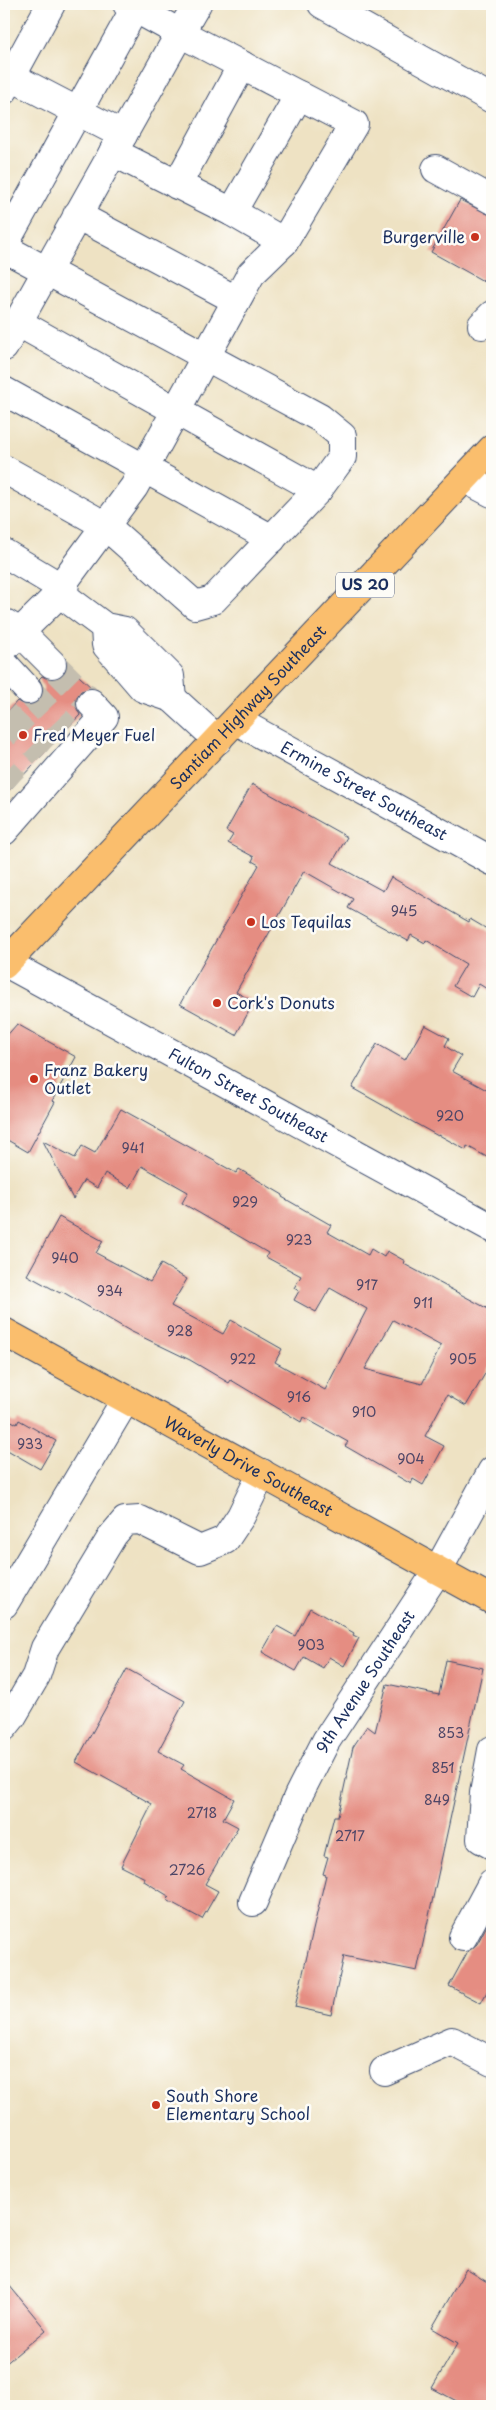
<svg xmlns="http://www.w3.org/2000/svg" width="496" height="2410" font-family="'Playpen Sans',sans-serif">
	<rect width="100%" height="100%" fill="#fdfcf7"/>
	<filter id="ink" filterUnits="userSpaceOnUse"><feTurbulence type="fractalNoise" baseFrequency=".02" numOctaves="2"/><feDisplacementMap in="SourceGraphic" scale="10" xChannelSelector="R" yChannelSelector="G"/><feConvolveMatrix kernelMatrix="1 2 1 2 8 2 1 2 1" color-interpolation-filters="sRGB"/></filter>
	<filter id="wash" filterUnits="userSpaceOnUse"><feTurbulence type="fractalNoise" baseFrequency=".0096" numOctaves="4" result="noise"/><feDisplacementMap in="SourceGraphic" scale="20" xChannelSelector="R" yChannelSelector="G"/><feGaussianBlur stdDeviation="1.12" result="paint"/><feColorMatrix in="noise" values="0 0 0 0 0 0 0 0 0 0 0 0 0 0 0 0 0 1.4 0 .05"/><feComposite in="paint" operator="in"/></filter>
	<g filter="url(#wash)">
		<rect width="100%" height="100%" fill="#eee2c3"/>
		<g id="blocks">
			<path fill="#e58d82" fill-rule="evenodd" d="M460 200 492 216V268L485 282 431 252Z
				M67 665 92 688 81 691 76 698V707L80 715 4 796V716L17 701 24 705H31L38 702 43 695V687L39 679 42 676 48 679H56L63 675Z
				M252 784 347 837 332 863 383 891 391 877 469 922 470 919 492 932V992L479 984 472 997 453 986 466 964 426 940 425 943 411 935 408 941 348 908 353 899 304 871 236 992 254 1002 236 1035 180 1004 259 865 252 861 254 857 228 843 233 835 226 831Z
				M17 1024 76 1057 52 1101 55 1102 28 1152 4 1138V1039Z
				M425 1025 449 1038 445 1046 461 1056 452 1071 492 1093V1160L467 1146 466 1150 439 1135 438 1136 352 1088 377 1044 405 1060Z
				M121 1109 236 1173 239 1169 283 1195 282 1197 331 1225 327 1232 368 1255 371 1249 384 1257 387 1251 405 1261 404 1264 492 1311V1362L466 1406 447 1395 425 1436 444 1446 423 1485 413 1479 411 1484 345 1446 348 1442 303 1417 301 1422 231 1380 229 1383 190 1360 130 1331 61 1291 60 1293 27 1275 59 1217 103 1241 96 1253 150 1282 161 1264 187 1279 171 1306 223 1334 231 1320 282 1349 275 1362 325 1390 367 1309 330 1288 316 1312 294 1300 299 1291 294 1288 301 1276 266 1257 268 1253 182 1203 188 1192 142 1166 130 1188 105 1173 97 1188 84 1180 73 1199 43 1141 75 1158 82 1146 95 1153ZM393 1320 441 1346 422 1384 365 1369Z
				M4 1417 17 1424 19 1420 56 1441 40 1469 4 1448Z
				M310 1608 354 1633 353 1635 359 1638 344 1666 329 1657 323 1668 304 1657 296 1671 262 1652 277 1626 295 1636Z
				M446 1660 483 1668 417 1971 344 1956 331 2015 295 2007 326 1875 323 1874 328 1857 324 1856 334 1816H338L353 1747 367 1726 375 1732 387 1684 439 1695Z
				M127 1669 185 1701 158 1751 184 1765 181 1769 234 1799 223 1819 238 1827 205 1884 218 1891 202 1919 167 1900 170 1897 144 1881 145 1878 121 1866 152 1804 76 1762Z
				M492 1916V1982L481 2003 449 1986 468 1951 477 1944Z
				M466 2269 492 2285V2406H466L432 2388 458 2343 432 2328Z
				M4 2279 46 2330 4 2365Z"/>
		</g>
	</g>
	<g filter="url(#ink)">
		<use href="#blocks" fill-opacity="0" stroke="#3b4a6d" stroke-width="1"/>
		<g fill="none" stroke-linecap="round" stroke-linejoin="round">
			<path stroke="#c4beaf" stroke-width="28" stroke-dasharray="28 14" stroke-linecap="butt" d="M52 664 91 703
				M28 690 66 730
				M4 715 44 754
				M4 772 16 784"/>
			<g stroke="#3b4a6d" stroke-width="30">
				<g id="minor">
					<path d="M322 4 492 99"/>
					<path d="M4 73 123 135"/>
					<path d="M4 90 51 4"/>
					<path d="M113 152 232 212 284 242"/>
					<path d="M436 169 492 200"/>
					<path d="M177 185 242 65"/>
					<path d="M232 212 299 95"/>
					<path d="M77 215 236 300"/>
					<path d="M4 245 135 8"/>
					<path d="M4 248 320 418 342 436V457L318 490 213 600 195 605 106 526 4 469"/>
					<path d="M17 322 318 490"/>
					<path d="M482 325 492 315"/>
					<path d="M4 347 180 33 127 4"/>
					<path d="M4 391 272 539"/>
					<path d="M465 479 492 493"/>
					<path d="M4 553 64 589 4 648"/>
					<path d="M5 623 20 632 52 664"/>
					<path d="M105 627 106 645 143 688 172 698 218 740"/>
					<path d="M4 664 28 690"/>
					<path d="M172 698 170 676 125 631 105 627 66 598 64 589 66 579 134 487 251 274 284 242 354 124 180 33 197 4"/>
					<path id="s1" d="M237 721 492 861"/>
					<path d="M4 831 104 717 91 703"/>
					<path id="s2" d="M6 963 492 1228"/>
					<path d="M4 1604 126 1399"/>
					<path d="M4 1727 12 1717 36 1676 45 1648 113 1535 125 1521 140 1520 200 1550 225 1540 241 1516 262 1473"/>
					<path d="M492 1750 484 1793 481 1839 492 1845"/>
					<path id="s3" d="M253 1902 299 1794 326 1741 438 1570 492 1471"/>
					<path d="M463 1937 492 1883"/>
					<path d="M384 2071 452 2041 492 2062"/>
				</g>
			</g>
			<g stroke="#3b4a6d" stroke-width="30">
				<g id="major">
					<path id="s4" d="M4 965 492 449"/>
					<path id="s5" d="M4 1332 492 1600"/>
				</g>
			</g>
			<use href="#minor" stroke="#fff" stroke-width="28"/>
			<use href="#major" stroke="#fabe6d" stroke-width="28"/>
		</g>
	</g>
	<g fill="#c8321e" stroke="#fdfcf7" stroke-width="2">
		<circle cx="475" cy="237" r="5"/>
		<circle cx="23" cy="735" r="5"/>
		<circle cx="251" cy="922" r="5"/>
		<circle cx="217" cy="1003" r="5"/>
		<circle cx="34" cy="1079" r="5"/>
		<circle cx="156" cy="2105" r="5"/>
	</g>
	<g text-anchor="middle" stroke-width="5" stroke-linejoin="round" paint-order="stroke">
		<g font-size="14" fill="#4e4667">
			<text x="404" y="916">945</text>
			<text x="450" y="1121">920</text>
			<text x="133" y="1153">941</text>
			<text x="245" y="1207">929</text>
			<text x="299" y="1245">923</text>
			<text x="65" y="1263">940</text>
			<text x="367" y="1290">917</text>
			<text x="110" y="1296">934</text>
			<text x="423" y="1308">911</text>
			<text x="180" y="1336">928</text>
			<text x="243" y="1364">922</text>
			<text x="463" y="1364">905</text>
			<text x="299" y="1402">916</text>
			<text x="364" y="1417">910</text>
			<text x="30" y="1449">933</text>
			<text x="411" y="1464">904</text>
			<text x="311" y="1650">903</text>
			<text x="451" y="1738">853</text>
			<text x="443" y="1773">851</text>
			<text x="437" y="1805">849</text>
			<text x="202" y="1818">2718</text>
			<text x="350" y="1841">2717</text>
			<text x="187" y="1875">2726</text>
		</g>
		<rect fill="#fdfcf7" stroke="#5f6c8c" stroke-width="1" x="336" y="572.5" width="58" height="25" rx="4"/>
		<g font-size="15" font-weight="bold" fill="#1b2f5e">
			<text x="365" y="590">US 20</text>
		</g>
		<g font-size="16" fill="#1b2f5e" stroke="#fdfcf7" text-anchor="start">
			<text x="465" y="243" text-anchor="end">Burgerville</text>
			<text x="33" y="741">Fred Meyer Fuel</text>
			<text x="261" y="928">Los Tequilas</text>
			<text x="227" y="1009">Cork's Donuts</text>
			<text x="44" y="1076">Franz Bakery<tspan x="44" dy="18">Outlet</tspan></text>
			<text x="166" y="2102">South Shore<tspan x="166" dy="18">Elementary School</tspan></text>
		</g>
		<g font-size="16" fill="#1b2f5e" stroke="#fdfcf7">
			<text dy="6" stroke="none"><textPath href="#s4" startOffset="355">Santiam Highway Southeast</textPath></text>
			<text dy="6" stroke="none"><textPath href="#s1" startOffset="145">Ermine Street Southeast</textPath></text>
			<text dy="6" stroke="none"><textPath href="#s2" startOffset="276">Fulton Street Southeast</textPath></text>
			<text dy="6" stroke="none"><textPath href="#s5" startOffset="279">Waverly Drive Southeast</textPath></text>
			<text dy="6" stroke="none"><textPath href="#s3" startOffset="248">9th Avenue Southeast</textPath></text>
		</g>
	</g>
	<rect width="496" height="2410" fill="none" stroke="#fdfcf7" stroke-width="20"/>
</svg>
